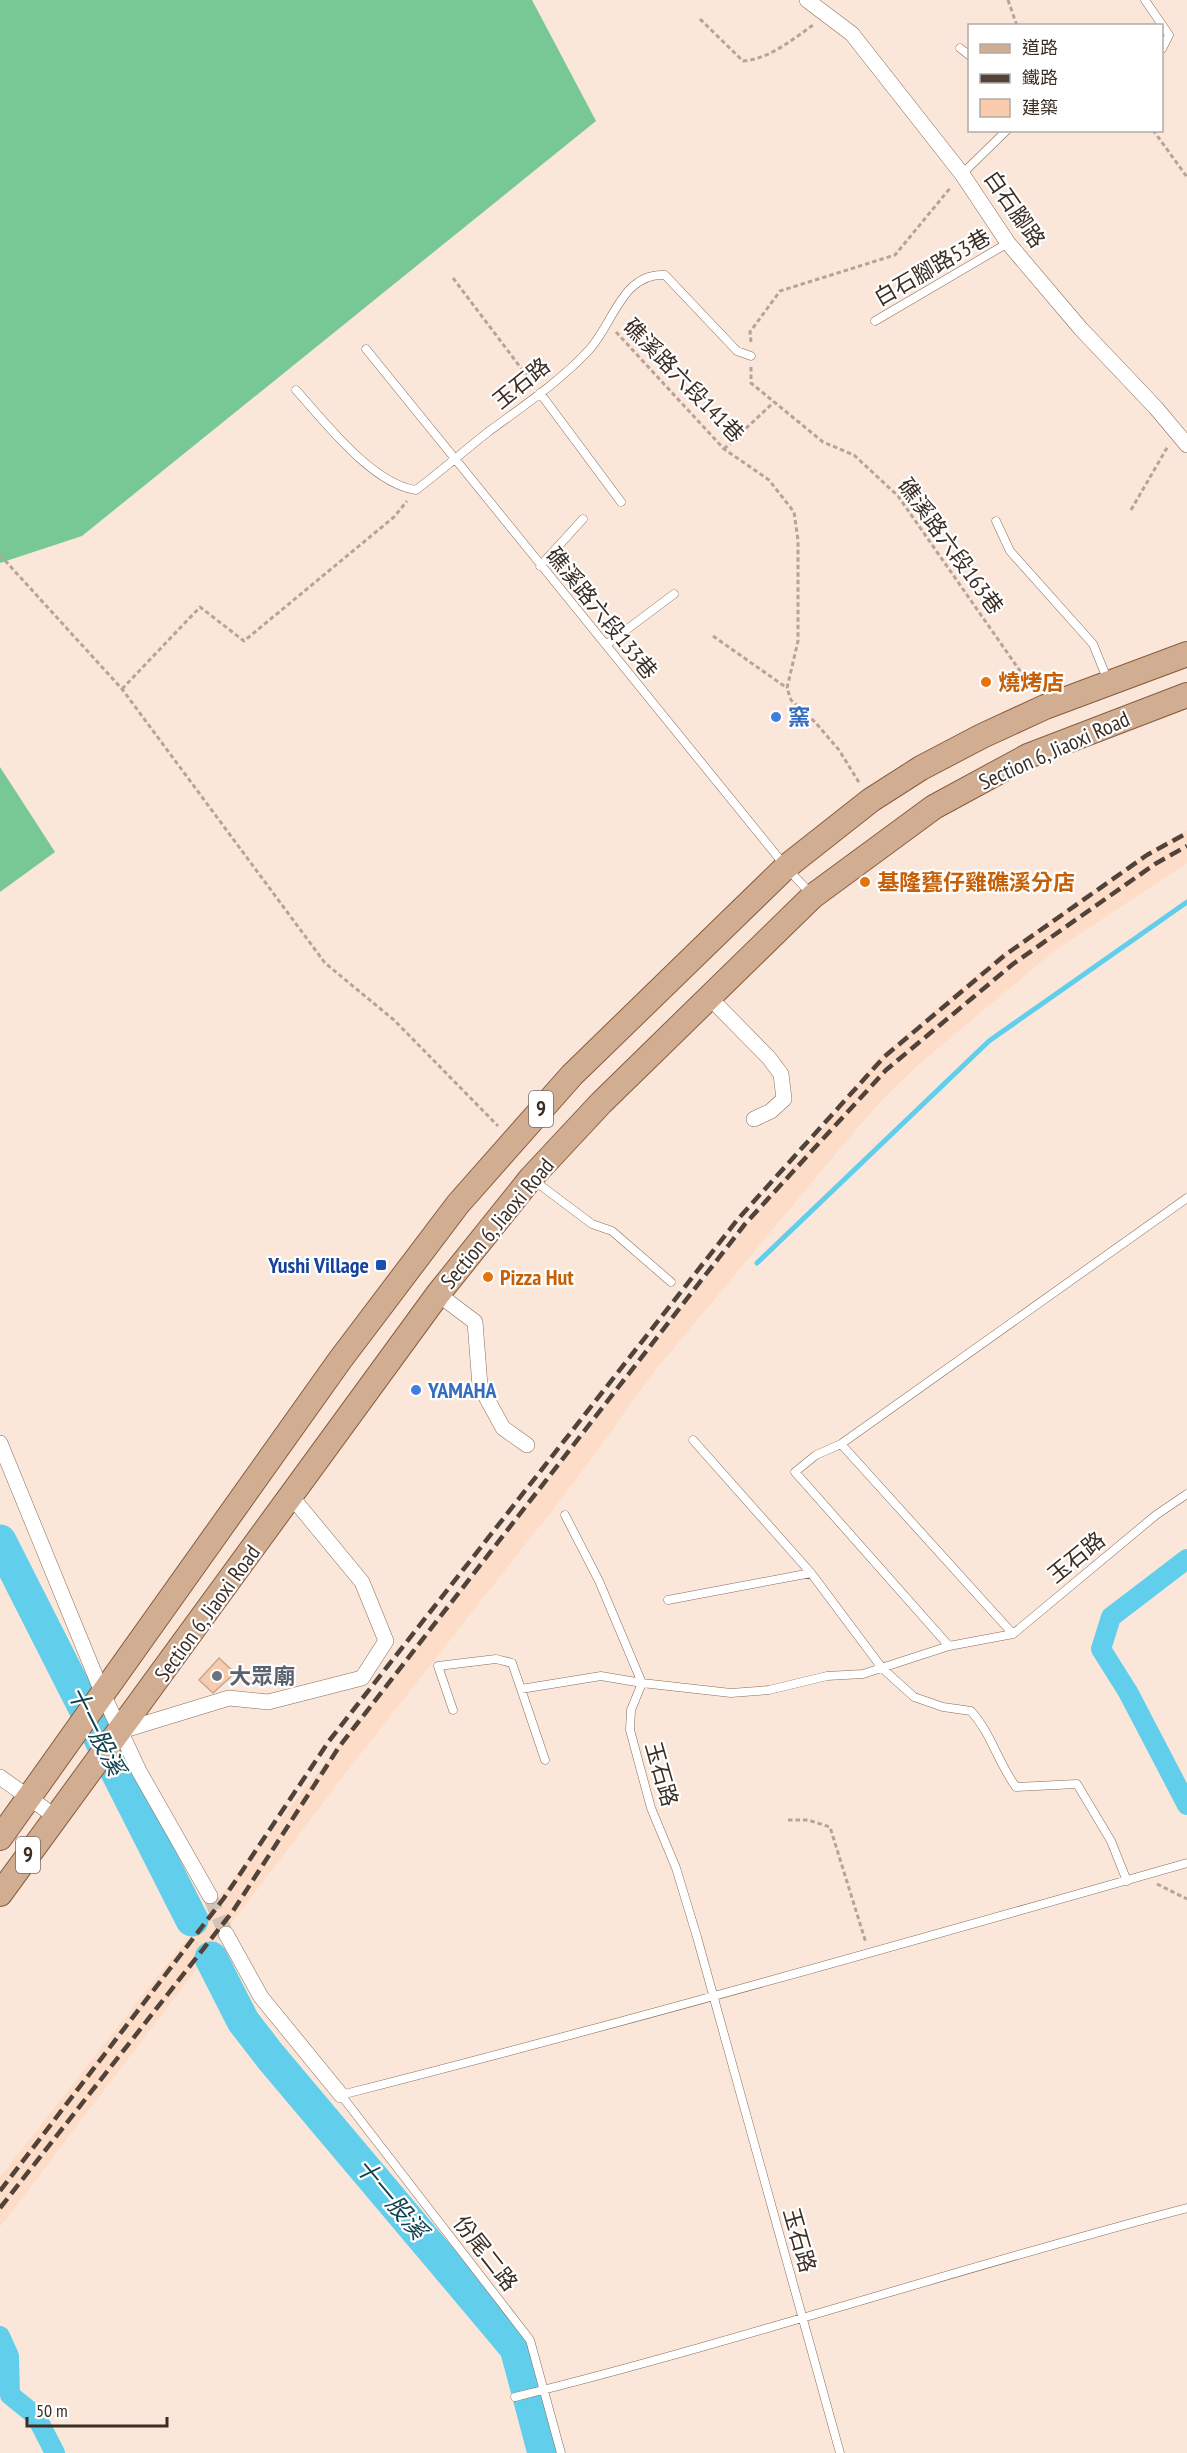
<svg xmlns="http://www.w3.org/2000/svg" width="1187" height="2453" font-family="'PT Sans Narrow','Noto Sans TC',sans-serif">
	<rect width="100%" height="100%" fill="#fbe7da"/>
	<path fill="#fdddc7" d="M1187 830V863L1054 951 917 1066 880 1102 838 1151 654 1372 572 1485 355 1761 0 2227V2177L879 1057 1001 954 1159 845Z"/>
	<path fill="#78c896" d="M0 0H532L596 121 82 536 0 563Z
		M0 767 55 852 0 892Z"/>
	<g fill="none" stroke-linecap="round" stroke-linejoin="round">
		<path stroke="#61ceec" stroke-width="5" d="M757 1263 989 1041 1187 902"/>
		<path stroke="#61ceec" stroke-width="20" d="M1187 1559 1111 1617 1101 1649 1128 1692 1187 1805
			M0 2336 9 2356 10 2395 36 2416 55 2453"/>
		<path stroke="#61ceec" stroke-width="33" d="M0 1541 192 1920
			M211 1958 243 2021 270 2056 516 2348 544 2453"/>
	</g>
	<path fill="#f7cbac" stroke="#c7a892" stroke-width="1.5" d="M219 1658 235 1673 213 1693 199 1680Z"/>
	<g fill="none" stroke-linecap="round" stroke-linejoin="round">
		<path stroke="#d5c2b6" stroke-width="15" stroke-dasharray="15 8" stroke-linecap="butt" d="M210 1896 226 1934"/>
		<g stroke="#886c57" stroke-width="9">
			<path id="service" d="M1145 0 1169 35 1162 49
				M960 48 970 56
				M962 174 1007 130
				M875 321 1008 243
				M366 349 786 867 810 893
				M296 390C325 422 372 484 416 490 441 471 464 451 488 432 522 407 559 382 588 351 613 325 622 272 665 275L737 351 751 356
				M540 393 621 502
				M996 521 1010 551 1093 644 1108 681
				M540 566 583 519
				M606 645 674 594
				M532 1179 592 1224 612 1231 671 1282
				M693 1440 811 1573 882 1668 914 1697 943 1707 971 1711C991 1733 998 1763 1016 1787L1077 1784 1111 1841 1127 1881
				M841 1444 816 1455 795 1472 949 1646
				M565 1515 599 1581 642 1683
				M668 1600 811 1573
				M1013 1634 841 1444 1187 1198
				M521 1689 545 1760
				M453 1710 438 1666 496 1659 512 1663 521 1689 601 1676 642 1683
				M515 2397C741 2341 962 2267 1187 2208
				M561 2453 530 2340 341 2095C624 2023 906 1943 1187 1863
				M840 2453 697 1937 676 1868 651 1808 630 1730 631 1710 642 1683 731 1693 769 1690 827 1676 863 1674 949 1646 1013 1634 1156 1515 1187 1494"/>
		</g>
		<g stroke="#886c57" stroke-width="16">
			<path id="minor" d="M807 0 852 34 962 174 1008 243 1081 329 1156 408 1187 445
				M708 996 769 1058 781 1074 784 1099 771 1111 754 1119
				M438 1294 475 1322 480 1386 503 1428 527 1445
				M0 1443 102 1692 139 1771 210 1896
				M121 1731 229 1698 268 1702 362 1678 386 1641 362 1582 291 1496
				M0 1777 56 1817
				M226 1934 261 1997 341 2095"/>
		</g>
		<g stroke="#895d3d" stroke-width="26">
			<path id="primary" d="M0 1838 340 1360 458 1204 572 1075 786 867 871 800 921 768 982 736 1045 707 1187 654
				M0 1894 438 1294 531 1178 601 1103 813 896 934 807 1028 756 1187 695"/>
		</g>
		<path stroke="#b5a498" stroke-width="3" stroke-dasharray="4.5 3" stroke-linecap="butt" d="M1008 0 1017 26
			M700 19 743 61C769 59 792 40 813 25
			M1153 130 1187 177
			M453 278 533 384
			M616 332 724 449 769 480 794 512 798 540V641L787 688 791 700 815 722 839 750 860 784
			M751 342 750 332 780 291 895 255 951 187
			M751 367V383L823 442 854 455 898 496 1034 691
			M724 449 774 402
			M1131 510 1168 446
			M0 555 122 689 325 963 394 1020 498 1126
			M713 636 787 688
			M122 689 200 607 244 641 394 517 407 501
			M788 1820H808L830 1827 866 1943
			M1157 1884 1187 1899"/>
		<use href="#service" stroke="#fff" stroke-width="8"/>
		<use href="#minor" stroke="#fff" stroke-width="15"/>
		<use href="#primary" stroke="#d1ad92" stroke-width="24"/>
		<path stroke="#51433a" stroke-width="4.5" stroke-dasharray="12 6" stroke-linecap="butt" d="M0 2191 224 1898 329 1741 738 1219 884 1057 1005 955 1147 855 1187 833
			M0 2208 233 1911 339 1747 745 1224 886 1070 1013 964 1155 864 1187 846"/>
	</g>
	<g fill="#e8710a" stroke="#fff" stroke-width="2">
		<circle cx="986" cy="682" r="6"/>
		<circle cx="865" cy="882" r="6"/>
		<circle cx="488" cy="1277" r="6"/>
	</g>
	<g fill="#3f7fe0" stroke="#fff" stroke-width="2">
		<circle cx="776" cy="717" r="6"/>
		<circle cx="416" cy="1390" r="6"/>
	</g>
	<rect fill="#1a4fb4" stroke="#fff" stroke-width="2" x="375" y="1259" width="12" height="12" rx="3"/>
	<circle fill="#6b7280" stroke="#fff" stroke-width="2" cx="217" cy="1676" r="6"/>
	<g text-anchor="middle" stroke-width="4.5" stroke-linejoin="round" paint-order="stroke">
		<g fill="#fff" stroke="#766d66" stroke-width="1.5">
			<rect x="529" y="1091" width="24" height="36" rx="4.5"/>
			<rect x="16" y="1837" width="24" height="36" rx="4.5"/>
		</g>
		<g font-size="21" font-weight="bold" fill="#3b2e25">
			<text x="541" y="1116">9</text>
			<text x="28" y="1862">9</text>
		</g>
		<g font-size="22" fill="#3b2e25" stroke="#fff">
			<text transform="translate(1015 209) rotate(55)" y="8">白石腳路</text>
			<text transform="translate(932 267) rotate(-30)" y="8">白石腳路53巷</text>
			<text transform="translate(684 380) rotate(46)" y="8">礁溪路六段141巷</text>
			<text transform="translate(521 383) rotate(-39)" y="8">玉石路</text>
			<text transform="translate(951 546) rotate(54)" y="8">礁溪路六段163巷</text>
			<text transform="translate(602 613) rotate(51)" y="8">礁溪路六段133巷</text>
			<text transform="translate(1054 750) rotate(-24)" y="8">Section 6, Jiaoxi Road</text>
			<text transform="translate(497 1223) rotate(-50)" y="8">Section 6, Jiaoxi Road</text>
			<text transform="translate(1076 1557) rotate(-39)" y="8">玉石路</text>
			<text transform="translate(207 1613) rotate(-54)" y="8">Section 6, Jiaoxi Road</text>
			<text transform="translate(662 1774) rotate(74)" y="8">玉石路</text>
			<text transform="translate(800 2240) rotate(74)" y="8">玉石路</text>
			<text transform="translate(486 2253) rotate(52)" y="8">份尾二路</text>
		</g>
		<g font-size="22" font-weight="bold" fill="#c56008" stroke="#fff" text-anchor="start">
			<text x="998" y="690">燒烤店</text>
			<text x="877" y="890">基隆甕仔雞礁溪分店</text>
			<text x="500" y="1285">Pizza Hut</text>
		</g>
		<g font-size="22" font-weight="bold" fill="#366cbe" stroke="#fff" text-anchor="start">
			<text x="788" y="725">窯</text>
			<text x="428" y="1398">YAMAHA</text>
		</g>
		<g font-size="22" font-weight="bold" fill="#164399" stroke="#fff" text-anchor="end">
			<text x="369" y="1273">Yushi Village</text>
		</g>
		<g font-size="22" font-weight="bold" fill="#5b616d" stroke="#fff" text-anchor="start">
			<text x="229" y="1684">大眾廟</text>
		</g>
		<g font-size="24" font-style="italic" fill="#0f414e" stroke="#fff">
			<text transform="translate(96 1731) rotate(63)" y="8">十一股溪</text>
			<text transform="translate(391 2199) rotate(50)" y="8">十一股溪</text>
		</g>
	</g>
	<rect x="968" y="24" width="195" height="108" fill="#ffffff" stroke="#b1aba8" stroke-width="1.5"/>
	<rect x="980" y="44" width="30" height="9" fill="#d1ad92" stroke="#b1aba8" stroke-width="1.5"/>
	<text x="1022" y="54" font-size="18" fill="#3b2e25">道路</text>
	<rect x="980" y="74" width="30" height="9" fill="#51433a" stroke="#b1aba8" stroke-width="1.5"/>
	<text x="1022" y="84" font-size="18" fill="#3b2e25">鐵路</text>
	<rect x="980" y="99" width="30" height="18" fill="#f7cbac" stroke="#b1aba8" stroke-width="1.5"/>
	<text x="1022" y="114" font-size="18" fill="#3b2e25">建築</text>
	<path d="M27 2417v9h140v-9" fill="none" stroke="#3b2e25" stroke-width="3"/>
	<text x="36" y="2417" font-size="18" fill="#3b2e25" stroke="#ffffff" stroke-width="4.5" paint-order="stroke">50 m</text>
</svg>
